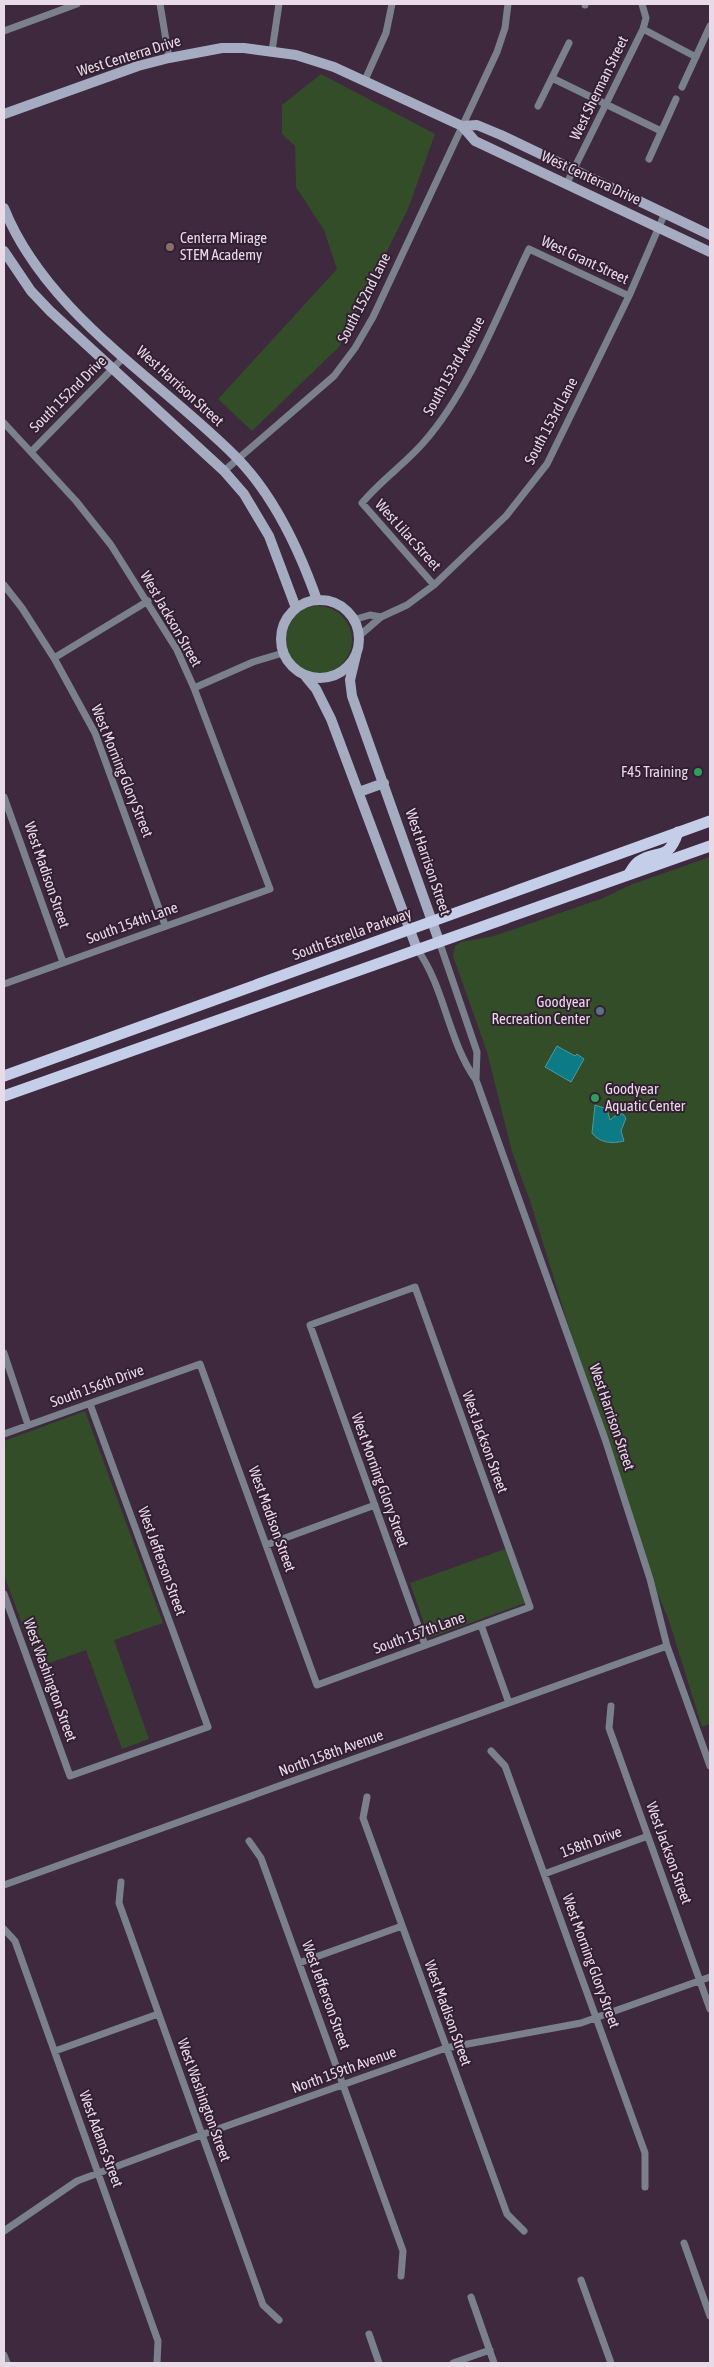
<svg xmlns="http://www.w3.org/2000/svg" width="714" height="2367" font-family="'Asap Condensed',sans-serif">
	<rect width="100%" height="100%" fill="#3e293e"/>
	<path fill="#324d27" d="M321 74 435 134 408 209 339 347 252 431 218 399 337 269 324 230 296 187 295 146 282 134V105Z
		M284 640a34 34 0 1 1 68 0a34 34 0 1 1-68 0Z
		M710 857V1724L702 1727 669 1621 642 1555 597 1419 531 1204 512 1152 487 1052 453 956 455 946 461 942 494 936 606 897 630 885Z
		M85 1411 163 1623 114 1640 149 1739 122 1749 86 1650 38 1667 4 1575V1441Z
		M505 1549 525 1603 429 1638 410 1583Z"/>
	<path fill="#0c7b85" stroke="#4e98a2" d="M557 1046 575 1056 577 1054 584 1059 571 1082 545 1067Z
		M595 1105 607 1109 610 1120 616 1115 623 1114 626 1118 621 1131 624 1141C613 1144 599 1143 592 1133Z"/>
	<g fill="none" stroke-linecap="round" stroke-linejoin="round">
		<path stroke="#7b808d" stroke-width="7" d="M160 4 169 58
			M585 4V5
			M643 29 696 57
			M4 31 77 4
			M272 51 279 4
			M552 78 661 131
			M365 80 386 33 392 4
			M682 87 710 26
			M538 106 569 43
			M649 159 676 99
			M567 183 643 29 646 18 642 4
			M4 423 76 501 111 545 177 650 194 688 270 889 4 984
			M32 451 124 357
			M224 471 334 376 355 348 373 317 497 52 505 28 508 4
			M4 585 22 608 54 658 95 733 165 925
			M434 585 362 503C380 481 405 464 424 442 469 391 499 311 529 249L629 296
			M353 620 370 615 381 617
			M359 636 381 617 407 605 434 585 506 516 547 464 629 296 665 213
			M54 658 148 601
			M194 688 253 662 283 653
			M4 797 63 962
			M439 941 477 1052 476 1079
			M417 949C445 988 448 1041 476 1080L605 1439 650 1579 667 1646 710 1766
			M4 1353 28 1425
			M4 1434 200 1364 317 1685 530 1607 415 1287 310 1325 425 1645
			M266 1545 375 1505
			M4 1594 70 1776 208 1727 90 1404
			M481 1625 509 1703
			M611 1706 609 1728 710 2009
			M491 1751 505 1766 645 2153V2187
			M367 1797 363 1818 507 2214 524 2231
			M249 1841 261 1858 403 2251 401 2276
			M544 1874 648 1836
			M121 1882 119 1903 263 2305 279 2320
			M4 1885 667 1646
			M4 1929 15 1941 158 2341 157 2363
			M299 1963 402 1926
			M55 2051 158 2014
			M4 2231 77 2181 201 2135 446 2048 581 2023 710 1977
			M684 2243 710 2316
			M581 2280 611 2363
			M471 2297 494 2363
			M369 2334 379 2363
			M4 2355 7 2363
			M453 2363 490 2350"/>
		<path stroke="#a5acc1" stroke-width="10" d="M4 114 138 66 169 58 222 48H244L296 55 334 67 462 126 475 141 710 252
			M462 126 477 125 501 135 710 235
			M4 208C46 313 157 378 235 456 274 495 299 549 317 600
			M4 251 31 291 50 311 224 471 244 494 269 536 296 608
			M281 639a39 39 0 1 1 78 0a39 39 0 1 1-78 0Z
			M356 655 350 680 352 696 439 941
			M306 677 316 689 331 719 417 949
			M359 792 384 783"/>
		<path stroke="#c5cee9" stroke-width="11" d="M628 875C631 871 634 865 638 862 657 848 668 863 678 832
			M4 1076 710 821
			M4 1096 710 846"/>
	</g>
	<circle fill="#8d6e63" stroke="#331f33" stroke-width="2" cx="170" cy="247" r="5"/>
	<g fill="#2e9e5b" stroke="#331f33" stroke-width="2">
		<circle cx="698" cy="772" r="5"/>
		<circle cx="595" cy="1098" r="5"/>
	</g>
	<circle fill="#5c6f8a" stroke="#331f33" stroke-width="2" cx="600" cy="1011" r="5"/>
	<g text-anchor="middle" stroke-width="4" stroke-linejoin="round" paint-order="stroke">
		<g font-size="15" fill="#e8dae7" stroke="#331f33">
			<text transform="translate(129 56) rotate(-17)" y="5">West Centerra Drive</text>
			<text transform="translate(599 88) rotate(-64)" y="5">West Sherman Street</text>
			<text transform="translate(591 178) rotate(25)" y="5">West Centerra Drive</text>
			<text transform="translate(585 260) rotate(25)" y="5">West Grant Street</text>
			<text transform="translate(364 298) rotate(-63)" y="5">South 152nd Lane</text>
			<text transform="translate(454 366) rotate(-61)" y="5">South 153rd Avenue</text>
			<text transform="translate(180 386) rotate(42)" y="5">West Harrison Street</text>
			<text transform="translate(68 394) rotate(-45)" y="5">South 152nd Drive</text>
			<text transform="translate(551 421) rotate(-62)" y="5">South 153rd Lane</text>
			<text transform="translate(408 535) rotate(48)" y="5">West Lilac Street</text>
			<text transform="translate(171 619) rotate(60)" y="5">West Jackson Street</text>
			<text transform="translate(122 771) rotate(68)" y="5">West Morning Glory Street</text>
			<text transform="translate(428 862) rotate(71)" y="5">West Harrison Street</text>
			<text transform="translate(47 875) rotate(71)" y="5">West Madison Street</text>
			<text transform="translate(132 923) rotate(-20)" y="5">South 154th Lane</text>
			<text transform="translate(352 934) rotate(-20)" y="5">South Estrella Parkway</text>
			<text transform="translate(97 1386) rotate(-20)" y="5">South 156th Drive</text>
			<text transform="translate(612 1417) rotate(71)" y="5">West Harrison Street</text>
			<text transform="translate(485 1442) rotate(70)" y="5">West Jackson Street</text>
			<text transform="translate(380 1480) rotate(70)" y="5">West Morning Glory Street</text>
			<text transform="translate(272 1519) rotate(70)" y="5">West Madison Street</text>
			<text transform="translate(162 1561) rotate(70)" y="5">West Jefferson Street</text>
			<text transform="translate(419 1633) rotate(-20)" y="5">South 157th Lane</text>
			<text transform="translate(50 1680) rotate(70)" y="5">West Washington Street</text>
			<text transform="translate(331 1753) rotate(-20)" y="5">North 158th Avenue</text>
			<text transform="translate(591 1842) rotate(-20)" y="5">158th Drive</text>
			<text transform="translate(669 1853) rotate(70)" y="5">West Jackson Street</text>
			<text transform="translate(591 1961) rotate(70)" y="5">West Morning Glory Street</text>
			<text transform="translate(326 1995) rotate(70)" y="5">West Jefferson Street</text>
			<text transform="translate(448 2013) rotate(70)" y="5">West Madison Street</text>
			<text transform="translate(344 2070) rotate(-20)" y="5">North 159th Avenue</text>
			<text transform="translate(204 2100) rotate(70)" y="5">West Washington Street</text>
			<text transform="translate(101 2139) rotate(70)" y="5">West Adams Street</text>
		</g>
		<g font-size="15" fill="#e8dae7" stroke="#331f33" text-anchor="start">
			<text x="180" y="243">Centerra Mirage<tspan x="180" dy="17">STEM Academy</tspan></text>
			<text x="688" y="777" text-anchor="end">F45 Training</text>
			<text x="590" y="1007" text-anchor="end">Goodyear<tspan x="590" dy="17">Recreation Center</tspan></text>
			<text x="605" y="1094">Goodyear<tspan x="605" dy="17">Aquatic Center</tspan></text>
		</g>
	</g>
	<rect width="714" height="2367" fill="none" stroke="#e8dae7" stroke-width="10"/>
</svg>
